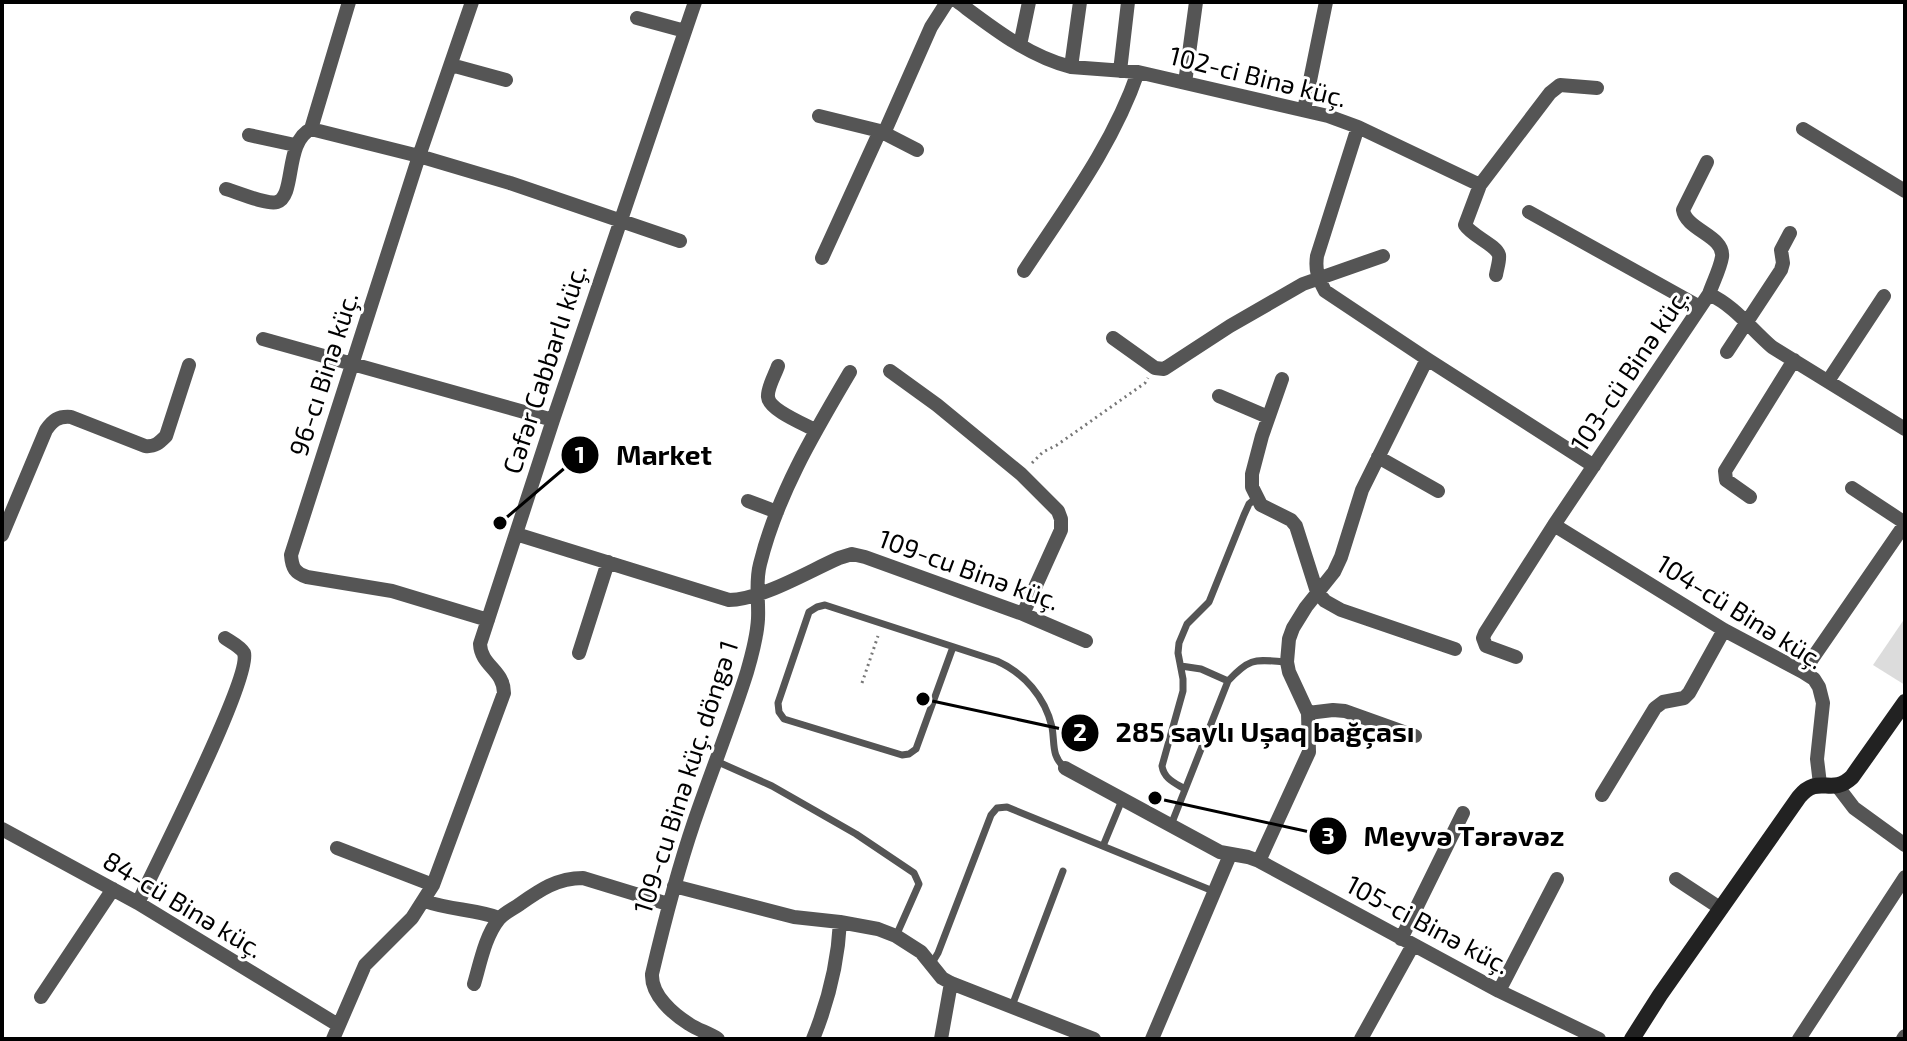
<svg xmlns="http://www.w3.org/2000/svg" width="1907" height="1041" font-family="'Exo 2',sans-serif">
	<rect width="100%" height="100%" fill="#fff"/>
	<path fill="#dcdcdc" d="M1905 618V685L1873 665Z"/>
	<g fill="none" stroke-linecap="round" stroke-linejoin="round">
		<path stroke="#777" stroke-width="3" stroke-dasharray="2 4" stroke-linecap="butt" d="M1032 463 1043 452 1057 445 1145 383 1148 378
			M862 683 878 636"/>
		<path stroke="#555" stroke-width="7" d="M953 647 916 749 909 754 902 755 784 719 779 712 778 703 809 612 817 607 825 605 997 661C1024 673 1045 697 1052 727 1055 744 1051 756 1065 768
			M1181 666 1201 669 1228 681
			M716 761 772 786 856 834 914 873 919 884 896 936
			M1185 789C1175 783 1164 779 1162 766L1183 691V679L1178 653 1179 643 1187 624 1209 602 1244 515 1249 504 1256 498
			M1171 825 1228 681C1251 656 1256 660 1287 662
			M1103 846 1122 800
			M932 963 938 953 991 815 997 808 1007 807 1213 891
			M1012 1006 1063 871"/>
		<path stroke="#555" stroke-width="14" d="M472 2 419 156 291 555C292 568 295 573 307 577L392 591 488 620
			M958 2C993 28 1028 56 1071 67L1138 72 1328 116 1358 127 1317 256C1315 270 1318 278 1325 291L1427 359 1594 466
			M637 18 685 31
			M1020 45 1029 2
			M451 65 506 80
			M1071 67 1080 2
			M1120 71 1128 2
			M1185 83 1196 2
			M1304 110 1326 2
			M819 116 880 131 917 150
			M1358 127 1480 185
			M311 129 419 156 510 183 680 241
			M1803 129 1905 191
			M249 135 295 145
			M1707 162 1683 210C1686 230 1725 236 1722 257 1720 269 1713 282 1709 294
			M226 189C237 192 267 205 277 202 296 196 284 142 311 129L349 2
			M1529 212 1700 307
			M822 258 880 131H885L931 27 947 2
			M1024 271C1066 207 1113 145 1138 72
			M1496 275C1497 269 1500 260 1499 255 1496 245 1472 236 1465 225L1480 185 1550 93 1560 85 1597 88
			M1113 338 1155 368 1164 369 1230 326 1303 284 1383 256
			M263 339 553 420
			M1727 352 1781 270 1783 263 1781 250 1790 233
			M778 366C775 375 767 388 768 397 769 410 804 424 815 430
			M890 371 937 405 1021 474 1058 511 1061 519V530L1023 614
			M1282 379 1262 436 1252 474V487L1261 505 1291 520 1296 526 1317 592 1325 601 1341 610 1455 649
			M1828 381 1884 296
			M1219 396 1268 417
			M1378 457 1438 491
			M1852 488 1905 523
			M1750 497 1726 480 1725 471 1794 360
			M748 501 777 512
			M1554 525 1724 630 1803 672 1814 679 1819 687 1823 703 1817 759 1820 784
			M516 534 729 600C763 599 807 572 839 558L852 554 865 557 1023 614 1086 641
			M2 535 46 430C53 420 58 416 71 417L145 446C155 447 159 443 166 436L189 365
			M579 653 608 562
			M1516 657 1486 646 1483 638 1485 633 1554 525 1709 294C1736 307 1749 327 1772 347L1905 429
			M1803 672 1905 524
			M1308 713 1333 710 1345 711 1415 736
			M1065 768 1220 852 1248 857 1259 861 1499 991 1599 1039
			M1838 787 1854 808 1905 845
			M1602 795 1655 708 1663 702 1684 698 1689 693 1724 630
			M2 829 138 903 338 1025
			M337 848 433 885
			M1259 861 1309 752 1308 713 1289 672 1287 662 1289 639 1293 628 1306 607 1334 572 1341 557 1362 490 1427 359
			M1676 879 1720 908
			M674 886 794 917 840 922 878 929 896 936 921 952 942 978 951 983 1094 1039
			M425 901C449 910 475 909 499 918
			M138 903C154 869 252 677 244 653 241 647 231 642 225 638
			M1401 939 1463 813
			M474 984C480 964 485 936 499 919 504 913 513 909 520 904 540 890 557 878 583 878L668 904
			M1499 991 1557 879
			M41 997 113 889
			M333 1039 365 965 412 918 433 885 504 693C504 670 481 666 480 644L553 420 695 2
			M718 1039C709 1033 698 1030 689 1024 673 1014 651 995 652 974 664 923 677 872 694 822 711 772 731 723 747 672 752 655 757 637 758 619 759 600 755 583 760 564 777 495 814 433 850 372
			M813 1039C828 1002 838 961 840 922
			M941 1039 951 983
			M1152 1039 1230 855
			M1361 1039 1413 945
			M1799 1039 1905 877
			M1903 1039 1905 1036"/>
		<path stroke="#222" stroke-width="16" d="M1632 1039 1660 995 1799 797C1819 773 1831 797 1852 777L1905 702"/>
	</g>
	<g text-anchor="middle" stroke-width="6" stroke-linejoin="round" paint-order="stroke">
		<g font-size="26" fill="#000" stroke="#fff">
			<text transform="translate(1258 77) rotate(14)" y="9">102-ci Binə küç.</text>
			<text transform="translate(545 369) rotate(-72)" y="9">Cəfər Cabbarlı küç.</text>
			<text transform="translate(1630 370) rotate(-56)" y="9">103-cü Binə küç.</text>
			<text transform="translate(324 374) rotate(-72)" y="9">96-cı Binə küç.</text>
			<text transform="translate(969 570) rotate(20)" y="9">109-cu Binə küç.</text>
			<text transform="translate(1740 612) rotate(32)" y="9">104-cü Binə küç.</text>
			<text transform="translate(686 777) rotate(-72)" y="9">109-cu Binə küç. döngə 1</text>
			<text transform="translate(183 905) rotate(31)" y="9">84-cü Binə küç.</text>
			<text transform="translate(1428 925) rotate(28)" y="9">105-ci Binə küç.</text>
		</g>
	</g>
	<path fill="none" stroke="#000" stroke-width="3" d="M500 523L580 455M923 699L1080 733M1155 798L1328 836"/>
	<g fill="#000" stroke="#fff" stroke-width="3">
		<circle cx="500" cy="523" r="8"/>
		<circle cx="923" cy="699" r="8"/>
		<circle cx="1155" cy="798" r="8"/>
		<circle cx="580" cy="455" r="20"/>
		<circle cx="1080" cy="733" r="20"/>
		<circle cx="1328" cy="836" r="20"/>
	</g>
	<g font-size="24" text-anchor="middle" font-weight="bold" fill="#fff">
		<text x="580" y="463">1</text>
		<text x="1080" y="741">2</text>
		<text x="1328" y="844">3</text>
	</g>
	<g font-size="28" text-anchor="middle" font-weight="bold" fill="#000" stroke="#fff" stroke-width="6" stroke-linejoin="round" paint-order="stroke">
		<text x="664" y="465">Market</text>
		<text x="1265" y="742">285 saylı Uşaq bağçası</text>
		<text x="1464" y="846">Meyvə Tərəvəz</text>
	</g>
	<rect width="1907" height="1041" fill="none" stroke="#000000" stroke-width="8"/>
</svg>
